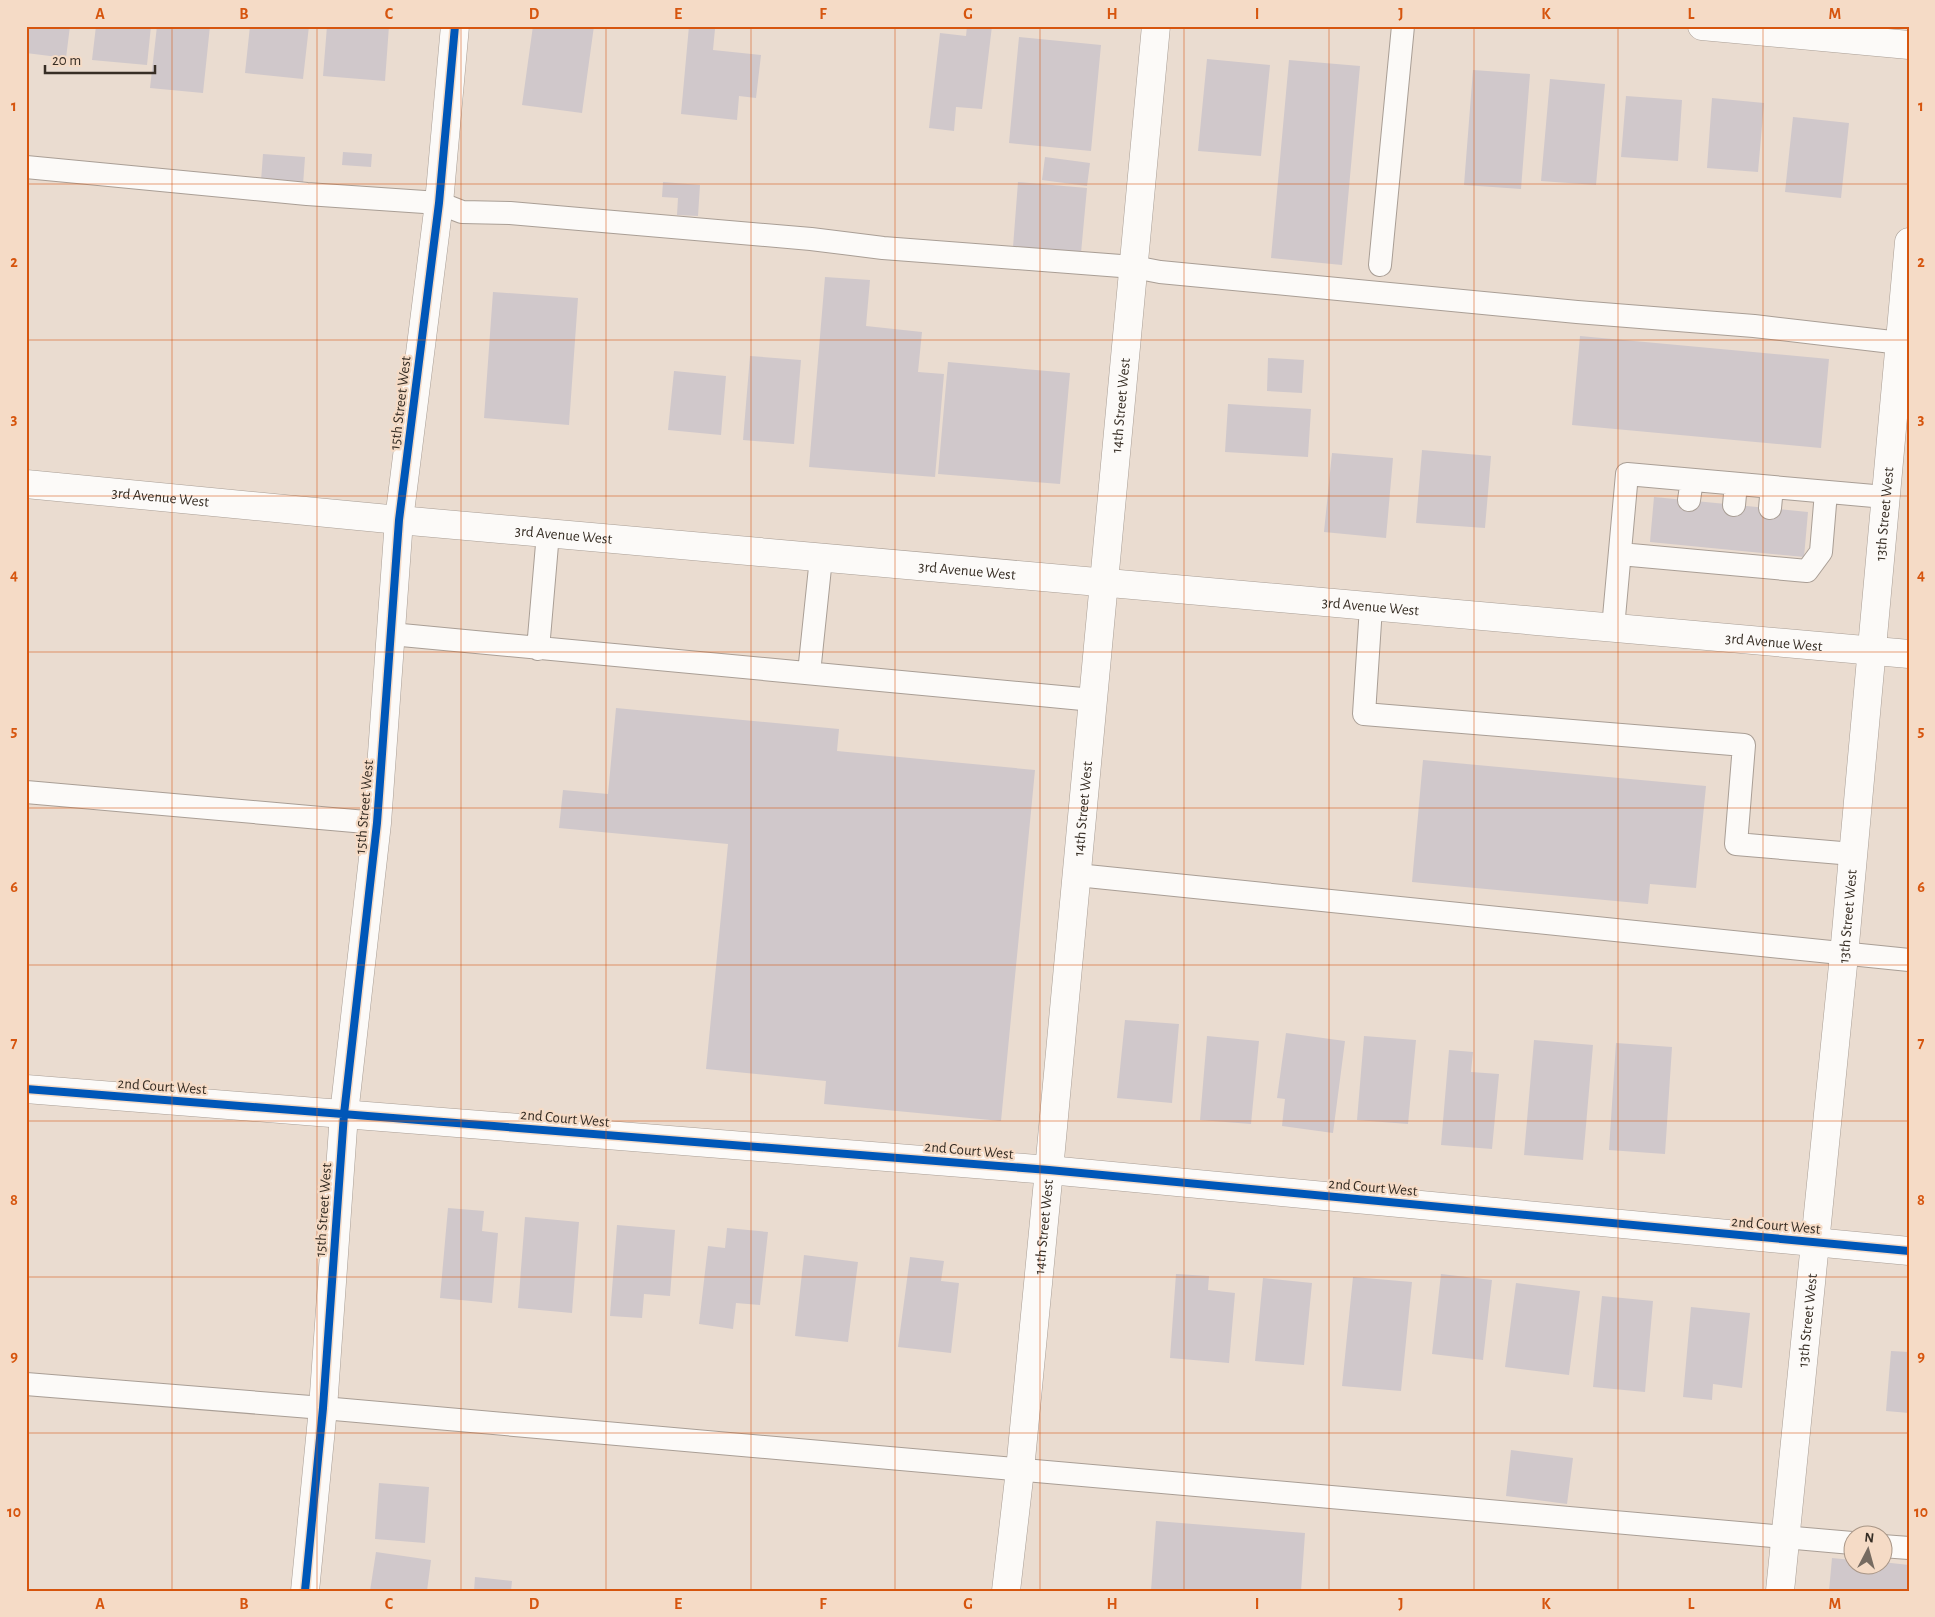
<svg xmlns="http://www.w3.org/2000/svg" width="1935" height="1617" font-family="'Alegreya Sans',sans-serif">
	<rect width="100%" height="100%" fill="#eadcd0"/>
	<path fill="#d0c8cb" d="M26 26H70L66 58 26 53Z
		M96 26H151L147 65 92 60Z
		M157 26H210L203 93 150 88Z
		M250 26H309L303 79 245 73Z
		M327 26H389L385 81 323 76Z
		M533 26H594L582 113 522 105Z
		M689 26 715 29 713 50 761 55 756 98 739 96 737 120 681 114Z
		M967 26H992L982 109 956 107 954 131 929 128 940 33 966 36Z
		M1019 37 1101 45 1091 151 1009 143Z
		M1207 59 1270 65 1261 156 1198 151Z
		M1289 60 1360 66 1342 265 1271 258Z
		M1473 70 1530 74 1521 189 1464 185Z
		M1550 79 1605 84 1596 185 1541 181Z
		M1626 96 1682 100 1678 161 1621 157Z
		M1712 98 1764 103 1758 172 1707 168Z
		M1793 117 1849 123 1841 198 1785 192Z
		M343 152 372 154 371 167 342 165Z
		M263 154 305 157 303 185 261 181Z
		M1045 157 1090 163 1087 186 1042 180Z
		M663 182 700 185 698 216 677 215 678 198 662 197Z
		M1018 182 1087 188 1081 253 1013 247Z
		M825 277 870 280 866 326 922 332 918 372 944 374 935 477 809 467Z
		M493 292 578 298 569 425 484 418Z
		M1580 336 1829 359 1821 448 1572 425Z
		M750 356 801 360 794 444 743 440Z
		M1268 358 1304 360 1302 393 1267 391Z
		M948 362 1070 373 1060 484 938 474Z
		M674 371 726 376 721 435 668 430Z
		M1228 404 1311 409 1308 457 1225 452Z
		M1422 450 1491 456 1485 528 1416 523Z
		M1332 453 1393 458 1386 538 1324 532Z
		M1654 497 1808 512 1804 557 1650 542Z
		M616 708 839 729 837 751 1035 770 1001 1121 824 1104 826 1081 706 1069 728 844 559 828 563 790 608 794Z
		M1423 760 1706 786 1696 888 1650 884 1648 904 1412 882Z
		M1125 1020 1179 1024 1172 1103 1117 1098Z
		M1286 1033 1345 1041 1333 1133 1282 1126 1285 1099 1277 1098Z
		M1207 1036 1259 1041 1251 1124 1200 1120Z
		M1364 1036 1416 1040 1408 1124 1357 1120Z
		M1534 1040 1593 1045 1583 1160 1524 1155Z
		M1616 1043 1672 1047 1665 1154 1609 1150Z
		M1449 1050 1473 1052 1471 1072 1499 1074 1492 1149 1441 1145Z
		M448 1208 484 1211 482 1231 498 1233 492 1303 440 1298Z
		M525 1217 579 1222 572 1313 518 1308Z
		M617 1225 675 1230 670 1296 644 1294 642 1318 610 1316Z
		M727 1228 768 1232 760 1305 736 1303 733 1329 699 1324 708 1246 725 1248Z
		M804 1255 858 1262 848 1342 795 1336Z
		M910 1257 944 1261 941 1281 959 1283 951 1353 898 1347Z
		M1176 1274 1209 1276 1208 1290 1235 1293 1229 1363 1170 1358Z
		M1441 1274 1492 1280 1483 1360 1432 1354Z
		M1353 1277 1412 1282 1401 1391 1342 1386Z
		M1263 1278 1312 1283 1304 1365 1255 1361Z
		M1516 1283 1580 1291 1569 1375 1505 1367Z
		M1602 1296 1653 1301 1645 1392 1593 1387Z
		M1691 1307 1750 1313 1742 1388 1713 1384 1712 1400 1683 1397Z
		M1891 1351 1909 1352V1413L1886 1411Z
		M1511 1450 1573 1458 1567 1504 1506 1496Z
		M379 1483 429 1487 425 1543 375 1539Z
		M1156 1521 1305 1533 1301 1591H1151Z
		M376 1552 431 1560 427 1591H370Z
		M1832 1558 1852 1560V1564H1882V1562L1909 1565V1591H1829Z
		M475 1577 512 1581 511 1591H474Z"/>
	<g fill="none" stroke-linecap="round" stroke-linejoin="round">
		<g stroke="#a99e95" stroke-width="24">
			<path id="service" d="M26 167 307 194 439 203 462 212 510 213 811 239 883 248 1134 267 1160 272 1577 312 1754 326 1909 344
				M1380 265 1403 26
				M1689 500 1692 480
				M1734 505 1736 484
				M1770 508 1772 487
				M1620 554 1807 571 1821 552 1826 492
				M1371 607 1364 714 1744 745 1736 844 1853 854
				M1613 628 1627 474 1885 497
				M391 634 1093 700
				M538 649 548 533
				M809 673 821 558
				M26 792 377 823
				M1077 875 1909 960
				M26 1384 323 1408 1852 1543
				M1882 1546 1909 1548"/>
		</g>
		<g stroke="#a99e95" stroke-width="29">
			<g id="minor">
				<path d="M1702 26 1909 45"/>
				<path d="M26 1089 1049 1170 1909 1251"/>
				<path d="M305 1591 323 1408 344 1114 377 823 399 520 439 203 455 26"/>
				<path id="s1" d="M1006 1591 1020 1470 1049 1170 1156 26"/>
				<path id="s2" d="M1780 1591 1844 955 1909 242"/>
			</g>
		</g>
		<g stroke="#a99e95" stroke-width="29">
			<g id="primary">
				<path id="s3" d="M26 484 399 520 1909 654"/>
			</g>
		</g>
		<use href="#service" stroke="#fcfaf8" stroke-width="22"/>
		<use href="#minor" stroke="#fcfaf8" stroke-width="28"/>
		<use href="#primary" stroke="#fcfaf8" stroke-width="28"/>
		<g stroke="#f5dbc6" stroke-width="11">
			<path id="cycleway" d="M26 1089 1049 1170 1909 1251
				M305 1591 323 1408 344 1114 377 823 399 520 439 203 455 26"/>
		</g>
		<use href="#cycleway" stroke="#0057b8" stroke-width="8"/>
	</g>
	<path fill="none" stroke="#d6550e" stroke-width="1" stroke-opacity="0.55" d="M172 26V1591M317 26V1591M461 26V1591M606 26V1591M751 26V1591M895 26V1591M1040 26V1591M1184 26V1591M1329 26V1591M1474 26V1591M1618 26V1591M1763 26V1591M26 184H1909M26 340H1909M26 496H1909M26 652H1909M26 808H1909M26 965H1909M26 1121H1909M26 1277H1909M26 1433H1909"/>
	<g text-anchor="middle" stroke-width="4.5" stroke-linejoin="round" paint-order="stroke">
		<g font-size="15" fill="#372e25" stroke="#f5dbc6">
			<text transform="translate(400 403) rotate(-83)" y="5">15th Street West</text>
			<text dy="5" stroke="none"><textPath href="#s1" startOffset="1191">14th Street West</textPath></text>
			<text dy="5" stroke="none"><textPath href="#s3" startOffset="135">3rd Avenue West</textPath></text>
			<text dy="5" stroke="none"><textPath href="#s2" startOffset="1082">13th Street West</textPath></text>
			<text dy="5" stroke="none"><textPath href="#s3" startOffset="540">3rd Avenue West</textPath></text>
			<text dy="5" stroke="none"><textPath href="#s3" startOffset="945">3rd Avenue West</textPath></text>
			<text dy="5" stroke="none"><textPath href="#s3" startOffset="1350">3rd Avenue West</textPath></text>
			<text dy="5" stroke="none"><textPath href="#s3" startOffset="1755">3rd Avenue West</textPath></text>
			<text transform="translate(364 807) rotate(-85)" y="5">15th Street West</text>
			<text dy="5" stroke="none"><textPath href="#s1" startOffset="786">14th Street West</textPath></text>
			<text dy="5" stroke="none"><textPath href="#s2" startOffset="678">13th Street West</textPath></text>
			<text transform="translate(162 1086) rotate(4)" y="5">2nd Court West</text>
			<text transform="translate(565 1118) rotate(5)" y="5">2nd Court West</text>
			<text transform="translate(969 1150) rotate(5)" y="5">2nd Court West</text>
			<text transform="translate(1373 1187) rotate(5)" y="5">2nd Court West</text>
			<text transform="translate(323 1210) rotate(-86)" y="5">15th Street West</text>
			<text transform="translate(1776 1225) rotate(5)" y="5">2nd Court West</text>
			<text dy="5" stroke="none"><textPath href="#s1" startOffset="366">14th Street West</textPath></text>
			<text dy="5" stroke="none"><textPath href="#s2" startOffset="272">13th Street West</textPath></text>
		</g>
	</g>
	<rect width="1935" height="1617" fill="none" stroke="#f5dbc6" stroke-width="55"/>
	<g transform="translate(1868 1550) rotate(6)"><circle r="24" fill="#f5dbc6" stroke="#a99686"/>
	<path d="M0-4L9 19L0 12L-9 19Z" fill="#766b61"/>
	<text y="-8" font-size="14" font-weight="bold" text-anchor="middle" fill="#372e25">N</text>
	</g>
	<path d="M45 65v8h110v-8" fill="none" stroke="#372e25" stroke-width="2.5"/>
	<text x="52" y="65" font-size="15" fill="#372e25" stroke="#f5dbc6" stroke-width="4" paint-order="stroke">20 m</text>
	<rect x="28" y="28" width="1880" height="1562" fill="none" stroke="#d6550e" stroke-width="2"/>
	<g font-size="16" text-anchor="middle" font-weight="bold" fill="#d6550e">
		<text x="100" y="19">A</text>
		<text x="244" y="19">B</text>
		<text x="389" y="19">C</text>
		<text x="534" y="19">D</text>
		<text x="678" y="19">E</text>
		<text x="823" y="19">F</text>
		<text x="968" y="19">G</text>
		<text x="1112" y="19">H</text>
		<text x="1257" y="19">I</text>
		<text x="1401" y="19">J</text>
		<text x="1546" y="19">K</text>
		<text x="1691" y="19">L</text>
		<text x="1835" y="19">M</text>
		<text x="14" y="111">1</text>
		<text x="1921" y="111">1</text>
		<text x="14" y="267">2</text>
		<text x="1921" y="267">2</text>
		<text x="14" y="424">3</text>
		<text x="1921" y="424">3</text>
		<text x="14" y="580">4</text>
		<text x="1921" y="580">4</text>
		<text x="14" y="736">5</text>
		<text x="1921" y="736">5</text>
		<text x="14" y="892">6</text>
		<text x="1921" y="892">6</text>
		<text x="14" y="1048">7</text>
		<text x="1921" y="1048">7</text>
		<text x="14" y="1205">8</text>
		<text x="1921" y="1205">8</text>
		<text x="14" y="1361">9</text>
		<text x="1921" y="1361">9</text>
		<text x="14" y="1517">10</text>
		<text x="1921" y="1517">10</text>
		<text x="100" y="1609">A</text>
		<text x="244" y="1609">B</text>
		<text x="389" y="1609">C</text>
		<text x="534" y="1609">D</text>
		<text x="678" y="1609">E</text>
		<text x="823" y="1609">F</text>
		<text x="968" y="1609">G</text>
		<text x="1112" y="1609">H</text>
		<text x="1257" y="1609">I</text>
		<text x="1401" y="1609">J</text>
		<text x="1546" y="1609">K</text>
		<text x="1691" y="1609">L</text>
		<text x="1835" y="1609">M</text>
	</g>
</svg>
